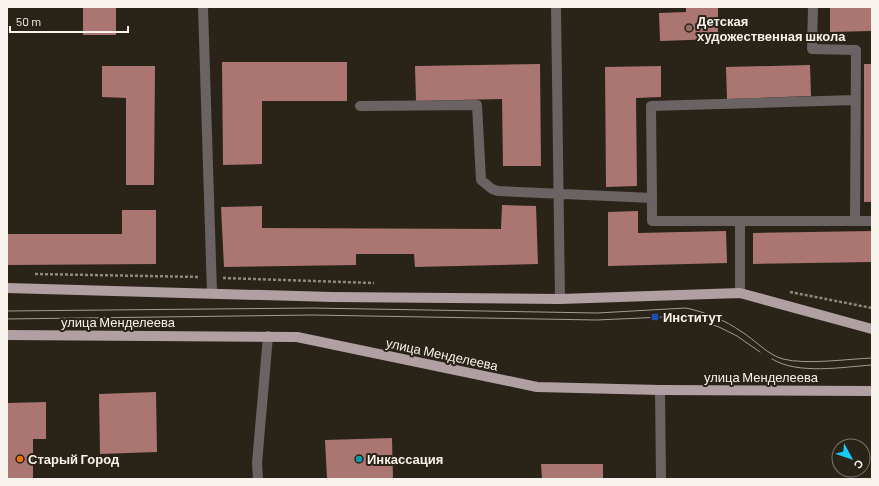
<svg xmlns="http://www.w3.org/2000/svg" width="879" height="486" font-family="Barlow,sans-serif">
	<rect width="100%" height="100%" fill="#2a2318"/>
	<path fill="#ab7672" d="M83 7H116V35H83Z
		M686 7H718V39L660 41 659 13 686 12Z
		M830 7H872V31L830 32Z
		M222 62H347V101H262V164L223 165Z
		M540 64 541 166H503L502 99 416 101 415 66Z
		M864 64H872V202H864Z
		M810 65 811 96 727 99 726 67Z
		M102 66H155L154 185H126V98L102 97Z
		M661 66V97L636 98 637 186 606 187 605 67Z
		M502 205 536 206 538 264 415 267 414 254H356V265L224 267 221 207 262 206V228L501 229Z
		M122 210H156V264L7 265V234H122Z
		M638 211V233L726 231 727 263 608 266V212Z
		M872 231V262L753 264V233Z
		M156 392 157 452 100 454 99 394Z
		M46 402V439H33V479H7V403Z
		M392 438 393 479H327L325 440Z
		M541 464H603V479H542Z"/>
	<g fill="none" stroke-linecap="round" stroke-linejoin="round">
		<path stroke="#8e887f" stroke-width="2.5" stroke-dasharray="3 2" stroke-linecap="butt" d="M35 274 200 277
			M223 278 374 283
			M790 292 872 308"/>
		<path stroke="#6a6263" stroke-width="10" d="M203 7 212 293
			M556 7 560 299
			M813 7 812 49 856 50 855 221
			M360 106 477 105 481 180 492 189 498 191 652 198V221H872
			M652 198 651 106 856 100
			M740 221V293
			M660 390 661 479
			M258 479 257 463 268 336"/>
		<path stroke="#b0a0a3" stroke-width="10" d="M7 288 332 297 560 299 740 293 872 329
			M7 335 297 337 537 387 660 390 872 391"/>
		<path stroke="#a29c93" stroke-width="1" d="M7 311 312 308 597 313 686 308C705 312 725 320 742 332 755 340 768 355 783 359 806 365 847 359 872 358
			M7 319 312 315 597 320 685 316 719 327 737 336 760 352
			M772 359C798 375 842 367 872 365"/>
	</g>
	<circle fill="#8d6e63" stroke="#2a2318" stroke-width="1.5" cx="689" cy="28" r="4"/>
	<rect fill="#1a4fb4" stroke="#2a2318" stroke-width="1.5" x="651" y="313" width="8" height="8" rx="2"/>
	<circle fill="#e8710a" stroke="#2a2318" stroke-width="1.5" cx="20" cy="459" r="4"/>
	<circle fill="#0f9aa8" stroke="#2a2318" stroke-width="1.5" cx="359" cy="459" r="4"/>
	<g text-anchor="middle" stroke-width="4" stroke-linejoin="round" paint-order="stroke">
		<g font-size="13" font-weight="bold" fill="#f7f2eb" stroke="#2a2318" text-anchor="start">
			<text x="697" y="26">Детская<tspan x="697" dy="15">художественная школа</tspan></text>
			<text x="663" y="322">Институт</text>
			<text x="28" y="464">Старый Город</text>
			<text x="367" y="464">Инкассация</text>
		</g>
		<g font-size="13" fill="#f7f2eb" stroke="#2a2318">
			<text x="118" y="327">улица Менделеева</text>
			<text transform="translate(442 354) rotate(12)" y="5">улица Менделеева</text>
			<text x="761" y="382">улица Менделеева</text>
		</g>
	</g>
	<rect width="879" height="486" fill="none" stroke="#f7f2eb" stroke-width="16"/>
	<g transform="translate(851 458) rotate(130)"><circle r="19" fill="#2a2318" stroke="#7c766c"/>
	<path d="M0-3L7 15L0 10L-7 15Z" fill="#17cafb"/>
	<text y="-6" font-size="11" font-weight="bold" text-anchor="middle" fill="#f7f2eb">С</text>
	</g>
	<path d="M10 26v6h118v-6" fill="none" stroke="#f7f2eb" stroke-width="2"/>
	<text x="16" y="26" font-size="12" fill="#f7f2eb" stroke="#2a2318" stroke-width="3" paint-order="stroke">50 m</text>
</svg>
